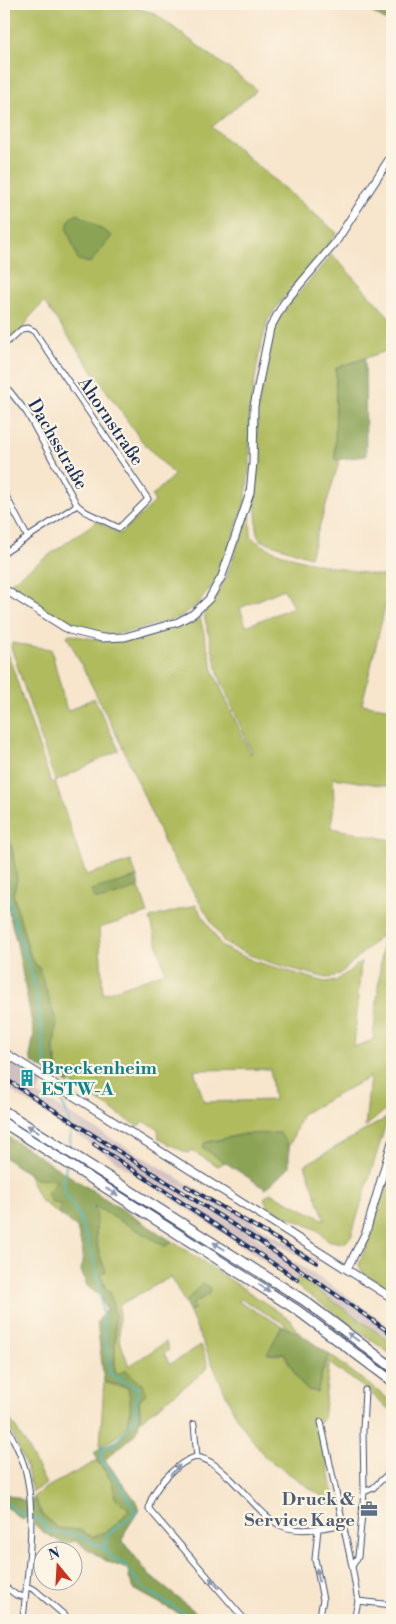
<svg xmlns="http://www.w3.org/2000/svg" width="396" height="1624" font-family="'Libre Bodoni',serif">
	<rect width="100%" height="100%" fill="#fcf5e5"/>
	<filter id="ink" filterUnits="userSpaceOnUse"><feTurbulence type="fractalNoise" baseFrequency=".02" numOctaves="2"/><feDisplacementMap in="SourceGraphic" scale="10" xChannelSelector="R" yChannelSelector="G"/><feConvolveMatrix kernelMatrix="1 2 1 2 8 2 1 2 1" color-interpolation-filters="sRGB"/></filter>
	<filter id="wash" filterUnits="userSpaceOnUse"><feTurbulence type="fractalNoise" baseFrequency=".0096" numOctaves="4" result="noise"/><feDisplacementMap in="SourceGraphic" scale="20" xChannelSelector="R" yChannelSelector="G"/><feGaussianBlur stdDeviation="1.12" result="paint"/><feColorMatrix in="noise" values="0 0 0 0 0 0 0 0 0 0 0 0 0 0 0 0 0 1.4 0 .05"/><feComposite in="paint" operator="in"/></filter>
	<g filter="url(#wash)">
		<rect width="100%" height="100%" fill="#f7e5cc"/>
		<path fill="#d2bfc0" d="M4 1055 44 1081 37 1094 318 1261 315 1266 140 1163 343 1293 392 1328V1343L299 1278 296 1282 4 1086Z"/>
		<path fill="#afbb5d" stroke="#65755e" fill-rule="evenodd" d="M4 4H120L154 13 255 88 256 91 212 127 337 233 316 261 283 298 268 320 259 354 249 415 250 464 245 503 217 580 198 604 179 618 128 632 107 635 79 629 66 623 7 585 97 521 120 534 155 502 152 496 174 475 141 440 44 302 29 318 24 328 7 343 4 339Z
			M332 254 392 320V349L336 368 335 459H340L310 557 260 540 257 533 256 510 252 503 257 481V412L272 333 281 314Z
			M250 510 251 537C278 562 355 570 392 578L362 704 392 709V787L333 778 334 804 331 828 392 840V929L384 933 341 973 334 977 326 978C291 968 255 961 224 942L167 849 123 748 67 636 69 634C116 647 156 636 199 614L214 673 250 753H252L219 676 203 611 214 600 227 575ZM284 589 293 607 246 626 240 608Z
			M12 643 51 649 67 711 94 698 119 750 55 782 86 875 131 861 137 877 105 899 139 887 148 913 99 928 103 994 165 972 150 918 196 905 222 947 254 961 325 982 336 981 361 962 354 1047 373 1040 383 939 392 934V1109L383 1112 365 1127 370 1077 302 1114 289 1147 279 1133 245 1134 204 1143V1148L225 1162 218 1166 192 1151 187 1153 159 1139 158 1129 145 1122 137 1126 72 1084 58 1069 39 968 31 958 13 894 17 880 12 848 4 831V655L6 648 51 783 55 781 11 647ZM270 1069 274 1100 204 1102 194 1070Z
			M388 1117 351 1237 344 1244 327 1240 319 1231 268 1207 264 1198 270 1193 325 1220 305 1165Z
			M392 1156V1225L388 1254 392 1258V1291L363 1273 359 1265 374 1223Z
			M28 1173 36 1179 58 1180 61 1204 59 1214 40 1200Z
			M94 1205 165 1246 173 1242 291 1320 299 1333 287 1330 285 1324 241 1299 238 1301 282 1326 268 1354 276 1355 284 1353 292 1368 317 1392 325 1363 329 1365 323 1420 318 1422 336 1503 333 1504 265 1457 236 1417 189 1311 194 1309 193 1304 202 1284 185 1303 171 1277 119 1305V1338L129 1366 166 1342 169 1350 164 1353 170 1364 201 1345 208 1364 207 1369 141 1420 139 1400 120 1373 115 1375V1316L110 1292 105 1287 101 1275 105 1271C100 1259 96 1245 96 1232 95 1220 99 1218 94 1205Z
			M299 1277 392 1343V1355L294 1284Z
			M330 1355 392 1402V1412L366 1389 326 1361Z
			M104 1382 117 1386 128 1387C134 1417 130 1433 100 1446Z
			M4 1409 25 1443 46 1484 32 1492 27 1469 4 1414Z
			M97 1461 112 1481 115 1498 129 1509C120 1523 109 1532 93 1537L80 1530 57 1528 41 1513 33 1497 45 1488Z"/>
		<path fill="#8ba354" stroke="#536959" d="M359 4H392V17L386 21Z
			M78 214 112 236 90 263 78 260 67 229 70 218Z
			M365 358 366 456 335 460 336 368Z
			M4 831 12 848 17 880 13 894 31 958 39 968 57 1023 53 1052 58 1069 67 1078 69 1085 32 1062 30 1056 34 1034 17 944 4 893Z
			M137 877 139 887 105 899H94L91 890Z
			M280 1133 289 1147V1167L266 1189 203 1148 204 1143 245 1134Z
			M4 1134 173 1242 165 1246 94 1206C99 1218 95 1221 96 1233 96 1246 101 1259 106 1271L101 1275 105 1287 110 1292 115 1316V1375L126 1370 141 1383 147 1393 139 1400C143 1441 130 1435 105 1460L136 1501 139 1510 125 1532 123 1541 150 1576 206 1620H180L183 1616 134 1589 129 1578 130 1570 108 1562 75 1541 63 1544C51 1535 36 1532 30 1516L22 1520 4 1505V1493L26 1501 35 1499 41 1513 57 1528 80 1530 93 1537C109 1532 120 1523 129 1509L115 1498C115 1478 101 1470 94 1453 101 1445 110 1445 118 1439 133 1427 131 1403 128 1387L104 1382 97 1322 106 1310 101 1297 87 1286 81 1271 83 1253 77 1228 59 1214 61 1205 52 1202 47 1194 57 1180 36 1179 4 1157Z
			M202 1283 210 1288 208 1295 193 1304 194 1309 189 1311 185 1303Z
			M282 1326 299 1333 330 1355 323 1368 317 1392 307 1390 297 1378 284 1353 267 1354Z"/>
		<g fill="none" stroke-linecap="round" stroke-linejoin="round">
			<path stroke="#47b6be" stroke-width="2" d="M4 846C9 863 6 881 9 899 14 927 26 952 33 979 42 1012 40 1045 49 1077
				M51 1084C54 1094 62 1100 65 1109 70 1121 72 1137 69 1149
				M66 1166 64 1180 65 1193 79 1216 97 1271 110 1374 137 1388 135 1418 115 1443 104 1448 101 1453V1459L121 1485 136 1513 107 1535 105 1551
				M4 1502 20 1513 40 1520 49 1531 79 1536 101 1547 113 1558 124 1564 142 1587 195 1620"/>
		</g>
	</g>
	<g filter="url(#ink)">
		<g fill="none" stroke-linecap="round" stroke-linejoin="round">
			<g stroke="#3c4a6e" stroke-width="7">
				<path id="street" d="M4 345 22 329 28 328 34 331 148 499 119 528 86 512 77 505 27 413 4 384
					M4 492 27 536
					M4 553 77 505
					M4 632 5 637
					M4 1420C13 1439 23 1457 27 1477 36 1521 27 1576 23 1620
					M321 1422 352 1566 358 1601 354 1620
					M194 1424 197 1457
					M364 1492 373 1488 392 1470
					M318 1529 315 1559 323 1600 319 1620
					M352 1566 358 1557 364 1492 363 1430 365 1390
					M4 1586 16 1595 25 1597
					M26 1586 35 1590 70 1620
					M358 1601 392 1605
					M245 1620 149 1509C150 1490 179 1460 197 1457 212 1460 221 1470 232 1480 277 1527 276 1538 344 1524"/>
			</g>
			<g stroke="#3c4a6e" stroke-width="9">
				<path id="secondary" d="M4 589 69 630 102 638 125 637 178 622 193 614 209 599 222 576 250 493 253 463 254 406 270 328 284 303 335 243 392 155
					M4 1052 392 1298
					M347 1269 366 1232 392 1142"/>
			</g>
			<g stroke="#3c4a6e" stroke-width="11">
				<path id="highway" d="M4 1111 305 1301 392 1367
					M4 1123 297 1310 392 1381"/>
			</g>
			<use href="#street" stroke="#fff" stroke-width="5"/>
			<use href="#secondary" stroke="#fff" stroke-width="7"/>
			<use href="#highway" stroke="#fff" stroke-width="9"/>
			<g stroke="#1b2f5e" stroke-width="4">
				<path id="rail" d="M4 1078 259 1241 392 1334
					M94 1144 298 1280
					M186 1186 317 1263"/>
			</g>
			<use href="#rail" stroke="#fcf5e5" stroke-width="2" stroke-dasharray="5.5" stroke-linecap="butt"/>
		</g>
		<defs><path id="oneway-solid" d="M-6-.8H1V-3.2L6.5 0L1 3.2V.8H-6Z" transform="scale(1.25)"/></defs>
		<g fill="#8d97ae">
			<use href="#oneway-solid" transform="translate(33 1129) rotate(-147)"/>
			<use href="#oneway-solid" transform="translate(112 1192) rotate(32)"/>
			<use href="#oneway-solid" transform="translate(219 1246) rotate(-148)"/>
			<use href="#oneway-solid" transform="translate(264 1288) rotate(32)"/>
			<use href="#oneway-solid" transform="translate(353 1337) rotate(-144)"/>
			<use href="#oneway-solid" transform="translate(175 1470) rotate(-46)"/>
			<use href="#oneway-solid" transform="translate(318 1575) rotate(-101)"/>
			<use href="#oneway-solid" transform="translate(214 1583) rotate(-131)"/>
		</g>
	</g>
	<defs>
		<g id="building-bare" transform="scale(1.35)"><path d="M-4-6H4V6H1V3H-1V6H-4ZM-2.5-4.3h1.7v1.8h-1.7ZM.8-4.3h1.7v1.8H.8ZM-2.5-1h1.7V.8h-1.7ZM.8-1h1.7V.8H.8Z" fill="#0f9aa8" stroke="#fcf5e5" stroke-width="2.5" paint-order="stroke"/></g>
		<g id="office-bare" transform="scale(1.35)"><path d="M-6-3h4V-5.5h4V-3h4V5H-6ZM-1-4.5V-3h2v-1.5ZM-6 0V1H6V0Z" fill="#5c6f8a" stroke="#fcf5e5" stroke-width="2.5" paint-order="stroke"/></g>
	</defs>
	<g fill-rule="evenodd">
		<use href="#building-bare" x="27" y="1078"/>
		<use href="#office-bare" x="369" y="1509"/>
	</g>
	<g text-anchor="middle" stroke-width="4.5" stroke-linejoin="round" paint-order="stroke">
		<g font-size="18" fill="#1b2f5e" stroke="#fcf5e5">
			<text transform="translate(111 421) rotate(56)" y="6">Ahornstraße</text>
			<text transform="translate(58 444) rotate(60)" y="6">Dachsstraße</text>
		</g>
		<g font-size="18" font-weight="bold" fill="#0d838f" stroke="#fcf5e5" text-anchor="start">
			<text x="41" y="1074">Breckenheim<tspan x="41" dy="21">ESTW-A</tspan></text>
		</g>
		<g font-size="18" font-weight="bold" fill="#4e5e75" stroke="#fcf5e5" text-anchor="end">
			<text x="355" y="1505">Druck &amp;<tspan x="355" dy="21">Service Kage</tspan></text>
		</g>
	</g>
	<rect width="396" height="1624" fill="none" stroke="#fcf5e5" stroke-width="20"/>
	<g transform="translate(58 1566) rotate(342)"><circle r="24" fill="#fcf5e5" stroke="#a2a6af"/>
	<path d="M0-4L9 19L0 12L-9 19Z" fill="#c8321e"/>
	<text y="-8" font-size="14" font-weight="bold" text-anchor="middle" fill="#1b2f5e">N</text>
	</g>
</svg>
